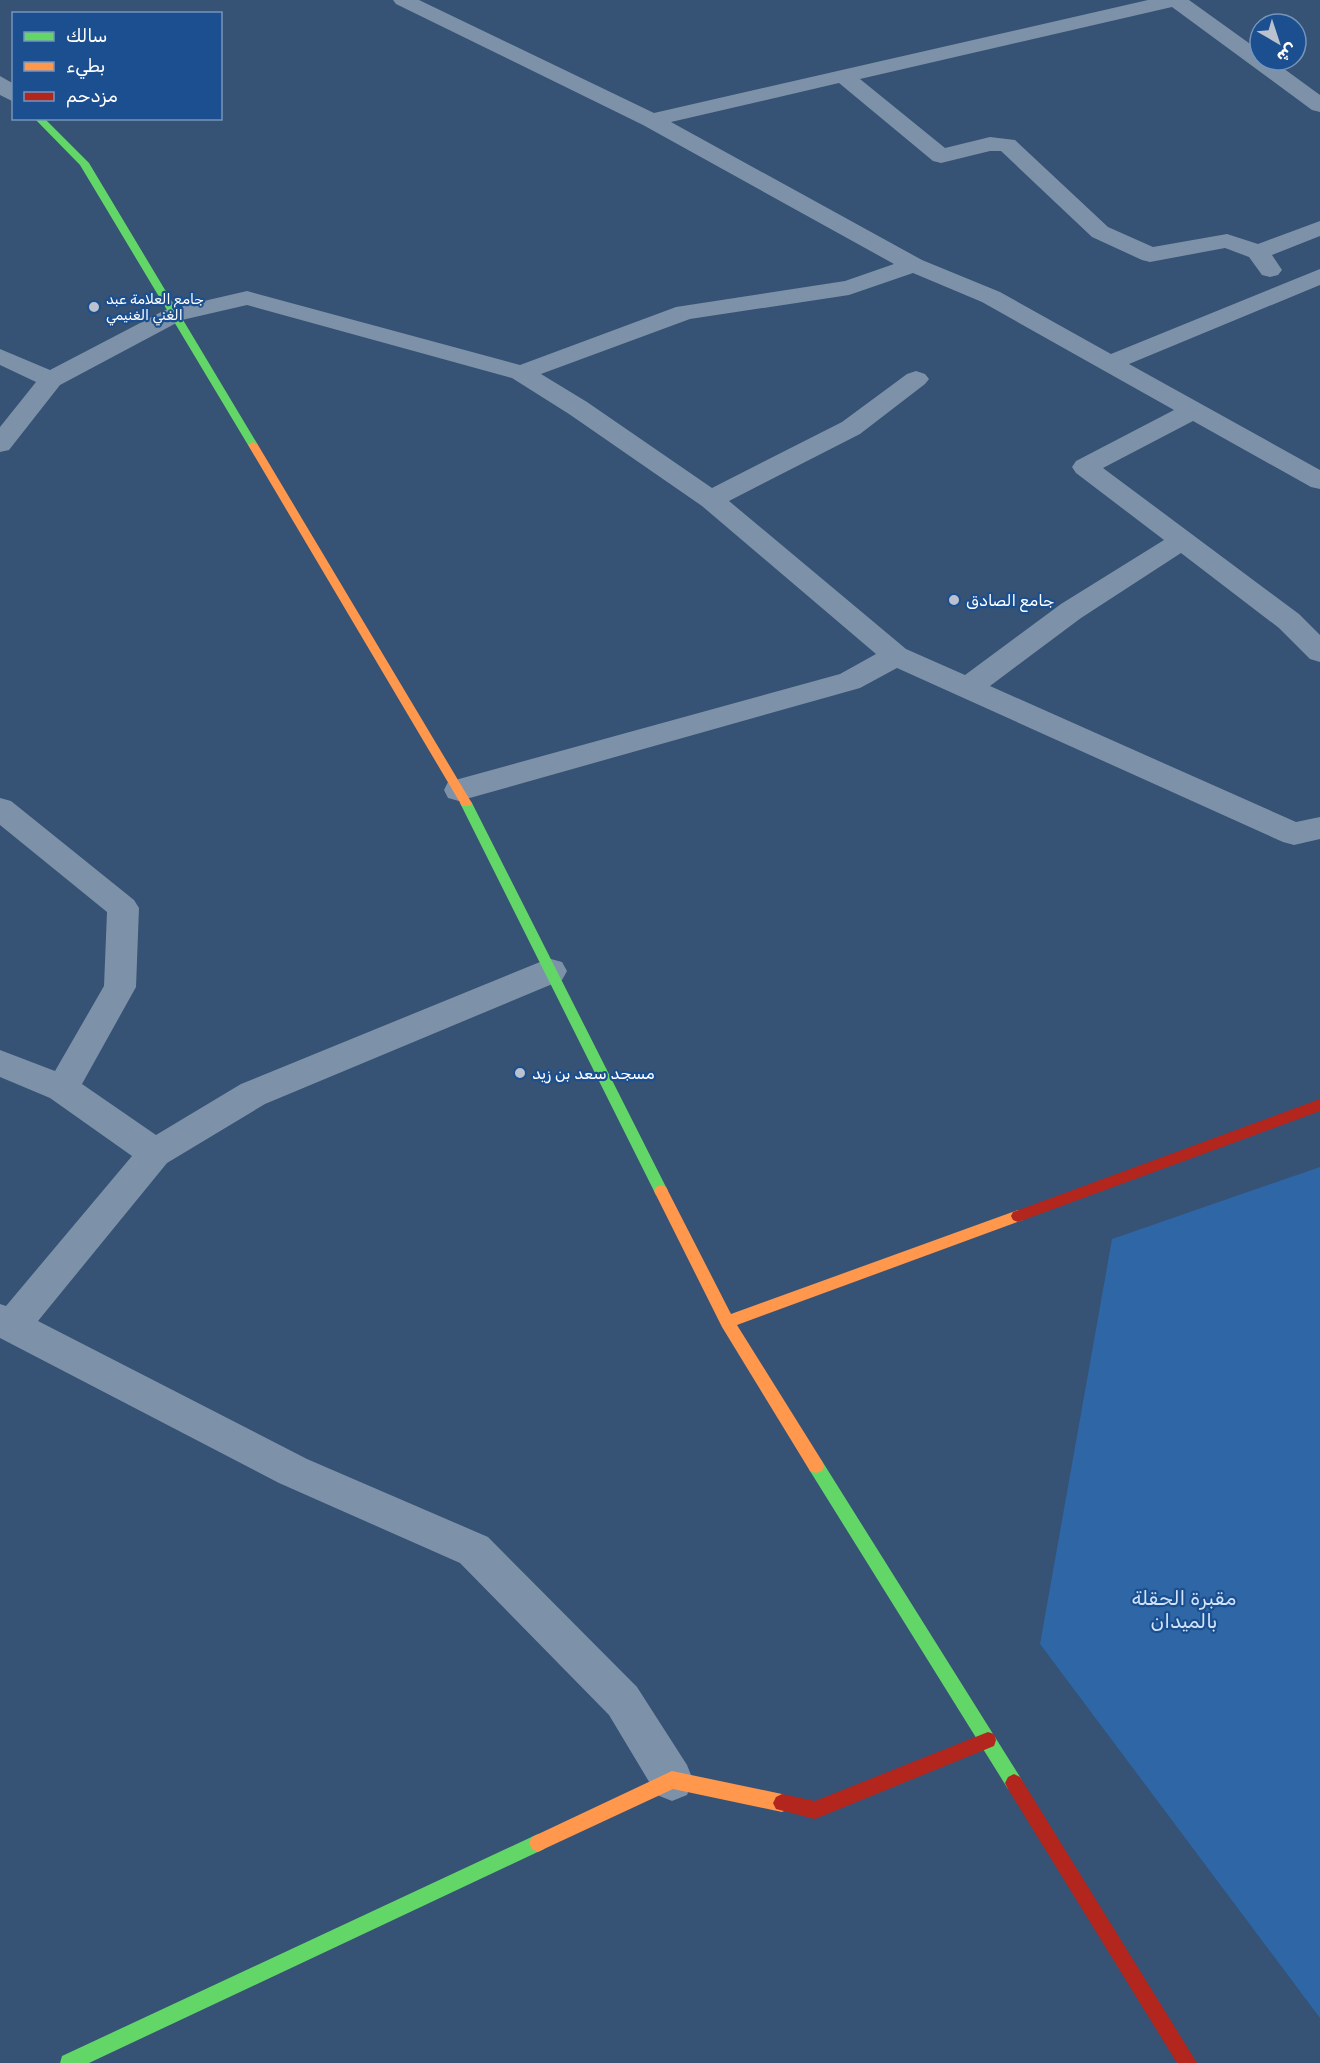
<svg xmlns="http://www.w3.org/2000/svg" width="1320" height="2063" font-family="Rubik,'Noto Sans Arabic',sans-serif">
	<rect width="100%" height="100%" fill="#365274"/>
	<path fill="#2f66a5" d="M1320 1167V2018L1040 1644 1112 1239Z"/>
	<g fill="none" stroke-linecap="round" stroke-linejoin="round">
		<path fill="#7d92a8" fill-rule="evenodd" d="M393 0H419L654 113 1148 0H1189L1260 51V60H1272L1320 95V112L1312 110 1172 7 860 79 945 148 990 137 1015 140 1108 227 1153 247 1227 234 1258 244 1320 221V236L1272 255 1282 270 1278 275 1270 277 1262 275 1249 257 1225 248 1150 262 1142 260 1092 237 1001 151H990L941 163 933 161 839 83 671 122 922 260 1000 292 1111 354 1320 269V285L1129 364 1320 470V489L1311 487 1193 421 1103 468 1299 614 1320 635V662L1310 659 1279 628 1181 553 1081 618 990 686 1296 822 1320 817V839L1294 845 1283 842 897 668 860 688 459 801 448 798 444 790 448 782 840 674 876 654 702 506 569 414 512 378 247 305 182 320 60 385 9 450 0 452V427L36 382 0 365V349L50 370 165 310 247 291 520 365 676 307 845 281 894 264 643 125 396 4ZM913 273 982 302 1174 410 1076 461 1072 467 1076 473 1164 540 1061 604 965 675 906 649 729 501 860 434 925 384 929 379 925 374 916 371 907 374 842 422 712 488 587 402 541 374 690 319 849 295Z
			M0 76 14 84V102L0 95Z
			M0 798 11 801 134 900 139 908 136 987 82 1084 156 1135 241 1084 540 962 551 959 562 962 567 971 562 980 265 1104 167 1163 38 1321 307 1459 488 1537 637 1687 687 1765 693 1780 687 1795 672 1801 657 1795 609 1715 460 1563 279 1483 0 1338V1304L6 1306 132 1156 50 1098 0 1077V1050L55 1071 104 986 107 912 0 825Z"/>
		<path fill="#63d668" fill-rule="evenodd" d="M34 118H44L89 163 258 445 257 447 253 448 248 445 80 165Z
			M466 799 472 803 666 1187 668 1191 666 1195 661 1197 656 1195 460 803Z
			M816 1459 822 1461 1020 1777 1023 1783 1020 1789 1014 1792 1008 1789 810 1471 808 1466 810 1461Z
			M538 1834 544 1837 547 1843 544 1849 89 2063H60L62 2056Z"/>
		<path fill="#ff974d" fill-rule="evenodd" d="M253 442 258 445 470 800 472 803 470 806H462L248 445Z
			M661 1185 666 1187 731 1314 1018 1210 1023 1212 1025 1216 1023 1220 737 1325 822 1461 824 1466 822 1471 816 1473 810 1471 722 1327 654 1191 656 1187Z
			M672 1771 782 1794 788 1797 791 1803 788 1809 782 1812 673 1789 544 1849 538 1852 532 1849 529 1843 532 1837Z"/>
		<path fill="#b3261e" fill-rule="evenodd" d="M1320 1099V1111L1018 1222 1013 1220 1011 1216 1013 1212Z
			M988 1732 994 1734 996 1740 994 1746 815 1819 776 1809 773 1803 776 1797 782 1794 815 1801Z
			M1014 1774 1020 1777 1197 2063H1177L1008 1789 1005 1783 1008 1777Z"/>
	</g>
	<g fill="#b9c2ce" stroke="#1b4f8f" stroke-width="2">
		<circle cx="94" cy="307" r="6"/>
		<circle cx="954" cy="600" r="6"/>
		<circle cx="520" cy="1073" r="6"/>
	</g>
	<g text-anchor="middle" stroke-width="4.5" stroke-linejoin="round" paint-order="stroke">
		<g font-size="14" fill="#fff" stroke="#1b4f8f" text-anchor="start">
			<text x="106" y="304">جامع العلامة عبد<tspan x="106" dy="16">الغني الغنيمي</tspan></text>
		</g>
		<g font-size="16" fill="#fff" stroke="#1b4f8f" text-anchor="start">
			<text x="966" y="606">جامع الصادق</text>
			<text x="532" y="1079">مسجد سعد بن زيد</text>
		</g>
		<g font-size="20" fill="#cfe3fa" stroke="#1b4f8f">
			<text x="1184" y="1605">مقبرة الحقلة<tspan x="1184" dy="23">بالميدان</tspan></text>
		</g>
	</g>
	<rect x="12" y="12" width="210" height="108" fill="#1b4f8f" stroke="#7695bc" stroke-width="1.5"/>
	<rect x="24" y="32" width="30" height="9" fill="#63d668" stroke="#7695bc" stroke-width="1.5"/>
	<text x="66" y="42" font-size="18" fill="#ffffff">سالك</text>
	<rect x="24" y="62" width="30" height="9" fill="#ff974d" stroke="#7695bc" stroke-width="1.5"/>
	<text x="66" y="72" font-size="18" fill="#ffffff">بطيء</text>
	<rect x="24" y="92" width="30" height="9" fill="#b3261e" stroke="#7695bc" stroke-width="1.5"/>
	<text x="66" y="102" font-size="18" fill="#ffffff">مزدحم</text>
	<g transform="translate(1278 42) rotate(141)"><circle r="28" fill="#1b4f8f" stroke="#7695bc" stroke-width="1.5"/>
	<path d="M0-4.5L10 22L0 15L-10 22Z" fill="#b9c2ce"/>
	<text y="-9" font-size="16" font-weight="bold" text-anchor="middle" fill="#ffffff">ش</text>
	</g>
</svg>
